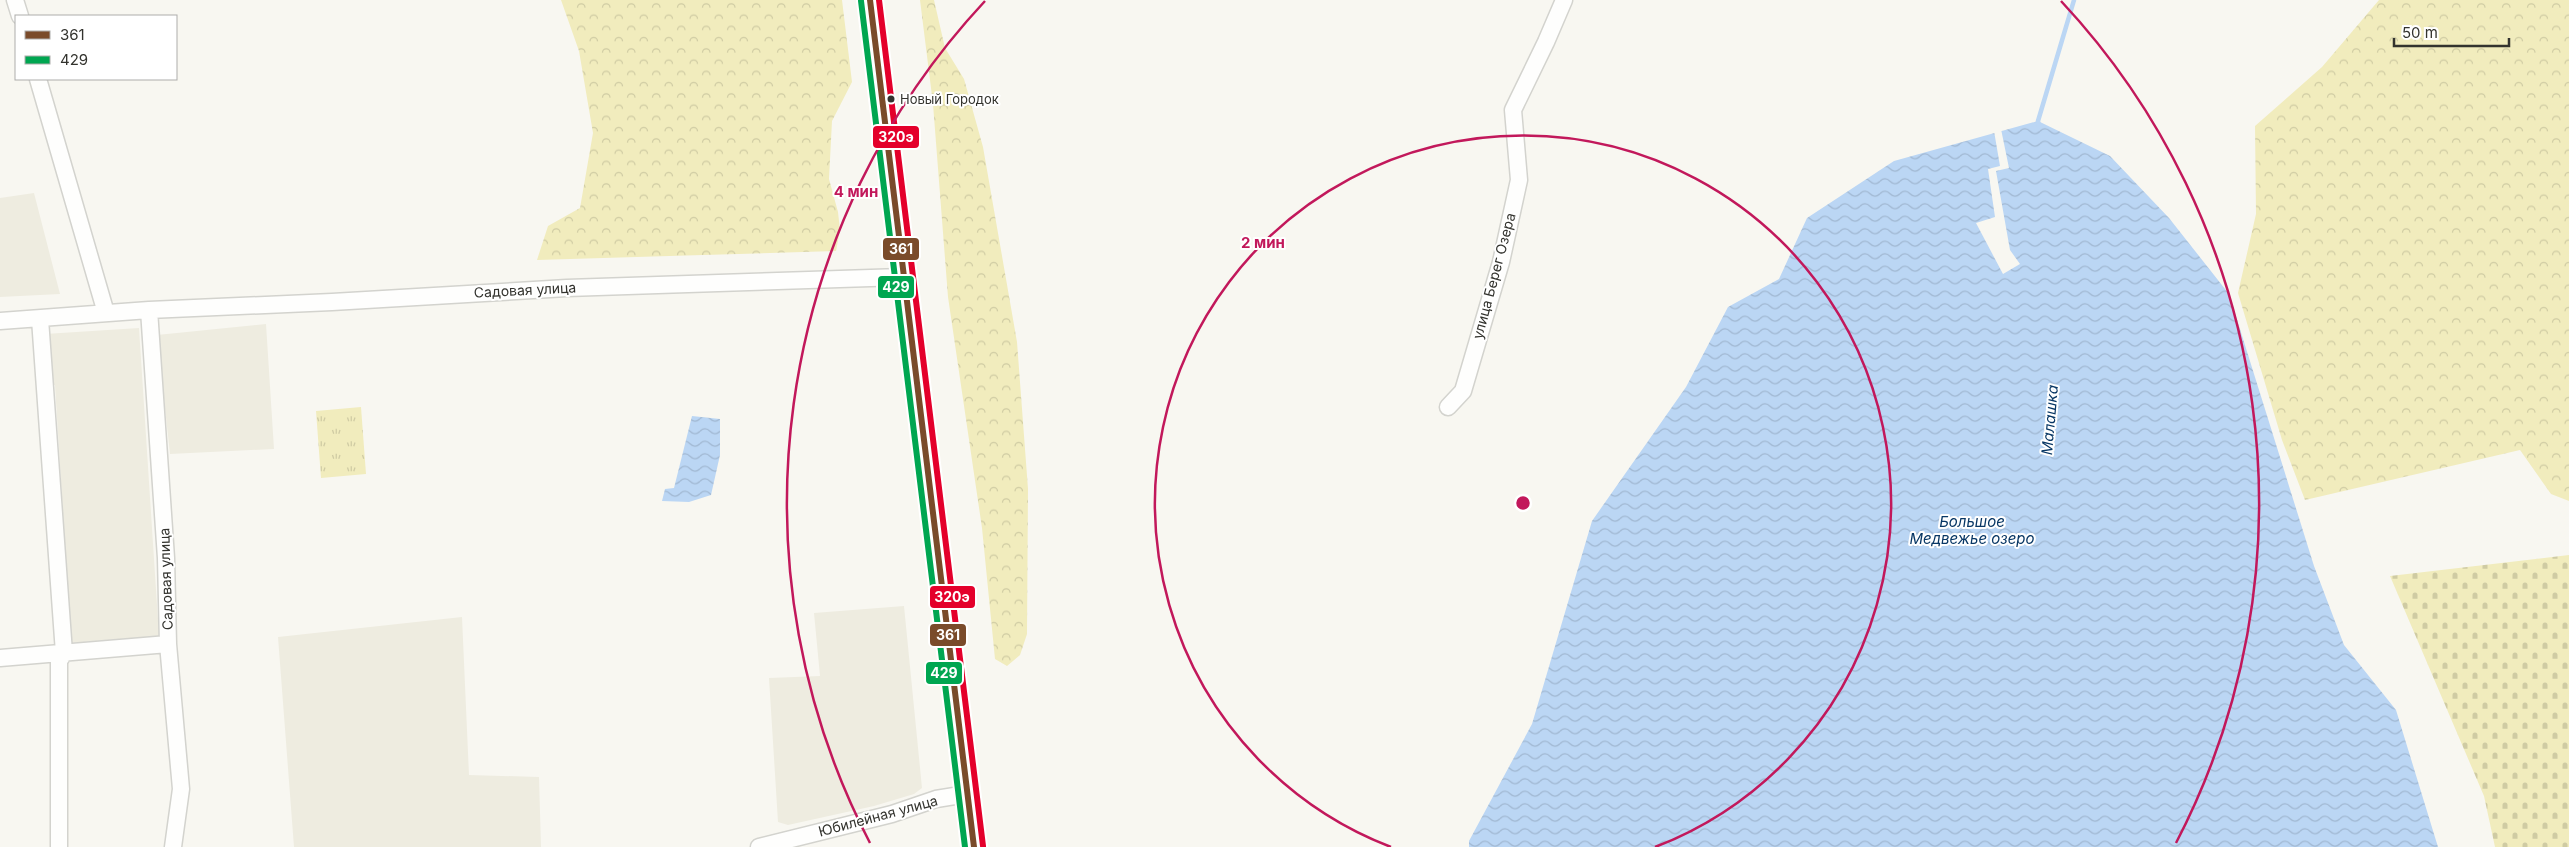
<svg xmlns="http://www.w3.org/2000/svg" width="2569" height="847" font-family="Inter,sans-serif">
	<defs>
		<pattern id="grass-tufts" width="24" height="20" patternUnits="userSpaceOnUse" patternTransform="scale(1.25)"><rect width="24" height="20" fill="#f1ecbd"/><path d="M3 7l-1-3M5 7V3M7 7l1-3M15 17l-1-3M17 17v-4M19 17l1-3" fill="none" stroke="#cfcba3"/></pattern>
		<pattern id="forest-crowns" width="20" height="18" patternUnits="userSpaceOnUse" patternTransform="scale(1.25)"><rect width="20" height="18" fill="#f1ecbd"/><path d="M2 6a3 3 0 1 1 6 0M12 15a3 3 0 1 1 6 0" fill="none" stroke="#cfcba3"/></pattern>
		<pattern id="cemetery-stones" width="16" height="16" patternUnits="userSpaceOnUse" patternTransform="scale(1.25)"><rect width="16" height="16" fill="#f1ecbd"/><path d="M2 7V4a2 2 0 0 1 4 0v3zM10 15v-3a2 2 0 0 1 4 0v3z" fill="#cfcba3"/></pattern>
		<pattern id="water-waves" width="16" height="10" patternUnits="userSpaceOnUse" patternTransform="scale(1.25)"><rect width="16" height="10" fill="#bbd6f4"/><path d="M0 5q4-4 8 0t8 0" fill="none" stroke="#a1b8d2"/></pattern>
	</defs>
	<rect width="100%" height="100%" fill="#f8f7f1"/>
	<path fill="#eeece0" d="M34 193 60 294 0 297V198Z
		M266 324 274 449 170 454 157 335Z
		M139 328 159 636 71 643 55 385H48L45 334Z
		M904 606 922 788 914 794 874 806 788 825 778 822 769 678 820 676 814 613Z
		M462 617 469 775 539 777 541 847H294L278 637Z"/>
	<path fill="url(#grass-tufts)" d="M361 407 366 474 321 478 316 411Z"/>
	<path fill="url(#forest-crowns)" d="M561 0H842L852 82 832 121 829 179 838 212 840 230 836 251 537 260 548 226 580 208 593 133 579 51Z
		M920 0H934L945 48 964 79 983 147 1017 342 1028 489 1027 634 1020 655 1007 666 995 659 982 528 948 297 933 104Z
		M2379 0H2569V501L2551 494 2520 450 2305 500 2282 440 2238 293 2256 214 2255 126 2322 67Z"/>
	<path fill="url(#cemetery-stones)" d="M2569 555V847H2495L2484 796 2390 576Z"/>
	<path fill="url(#water-waves)" d="M2038 121 2110 156 2169 218 2229 294 2314 566 2344 645 2396 710 2438 847H1469V841L1532 724 1592 521 1686 387 1728 307 1779 279 1807 218 1894 161Z
		M692 416 720 419V455L711 495 689 502 662 501 665 489 674 488Z"/>
	<path fill="#f8f7f1" d="M2001 129 2009 168 1996 171 2010 250 2020 264 2003 274 1976 223 1995 217 1988 169 2000 166 1994 131Z"/>
	<g fill="none" stroke-linecap="round" stroke-linejoin="round">
		<path stroke="#bbd6f4" stroke-width="4.5" d="M2039 126 2038 121 2074 0"/>
		<g stroke="#d3d3ce" stroke-width="19">
			<path id="minor" d="M15 0 20 16
				M38 79 106 313
				M149 310 166 558 168 644 181 789 173 847
				M40 319 64 653 59 661V847
				M0 321 149 310 332 302 567 288 902 277
				M1448 407 1463 391 1501 262 1519 180 1513 110 1546 42 1564 0
				M0 658 168 644
				M759 847 892 814 936 799 967 794"/>
		</g>
		<g stroke="#bcc1c5" stroke-width="24">
			<path id="major" d="M870 0 974 847"/>
		</g>
		<use href="#minor" stroke="#fefefd" stroke-width="16"/>
		<use href="#major" stroke="#f0f4f6" stroke-width="21"/>
		<g stroke="#fff" stroke-width="10">
			<path id="bus-1" d="M870 0 974 847"/>
		</g>
		<g stroke="#fff" stroke-width="10">
			<path id="bus-2" d="M861 1 965 847"/>
		</g>
		<g stroke="#fff" stroke-width="10">
			<path id="bus-3" d="M879 0 983 846"/>
		</g>
		<use href="#bus-1" stroke="#7a4b2a" stroke-width="6"/>
		<use href="#bus-2" stroke="#00a651" stroke-width="6"/>
		<use href="#bus-3" stroke="#e4002b" stroke-width="6"/>
	</g>
	<g fill="none" stroke="#c2185b" stroke-width="2.5">
		<path d="M1391 847A368 368 0 1 1 1655 847"/>
		<path d="M870 843A736 736 0 0 1 985 1M2061 1A736 736 0 0 1 2176 843"/>
	</g>
	<circle fill="#33332e" stroke="#fff" stroke-width="2" cx="891" cy="99" r="4.5"/>
	<g text-anchor="middle" stroke-width="4" stroke-linejoin="round" paint-order="stroke">
		<g font-size="13" fill="#33332e" stroke="#fff" text-anchor="start">
			<text x="900" y="104">Новый Городок</text>
		</g>
		<g font-size="14" fill="#33332e" stroke="#fff">
			<text transform="translate(1494 276) rotate(-75)" y="5">улица Берег Озера</text>
			<text transform="translate(525 290) rotate(-3)" y="5">Садовая улица</text>
			<text transform="translate(166 579) rotate(-92)" y="5">Садовая улица</text>
			<text transform="translate(878 816) rotate(-15)" y="5">Юбилейная улица</text>
		</g>
		<g font-size="15" font-style="italic" fill="#083765" stroke="#fff">
			<text transform="translate(2050 420) rotate(-85)" y="5">Малашка</text>
			<text x="1972" y="527">Большое<tspan x="1972" dy="17">Медвежье озеро</tspan></text>
		</g>
	</g>
	<circle cx="1523" cy="503" r="8" fill="#c2185b" stroke="#fff" stroke-width="2.5"/>
	<g font-size="15" text-anchor="middle" font-weight="bold" fill="#c2185b" stroke="#fff" stroke-width="4" stroke-linejoin="round" paint-order="stroke">
		<text x="856" y="197">4 мин</text>
		<text x="1263" y="248">2 мин</text>
	</g>
	<g stroke="#fff" stroke-width="2">
		<rect x="872" y="125" width="48" height="24" rx="5" fill="#e4002b"/>
		<rect x="882" y="237" width="38" height="24" rx="5" fill="#7a4b2a"/>
		<rect x="877" y="275" width="38" height="24" rx="5" fill="#00a651"/>
		<rect x="929" y="585" width="47" height="24" rx="5" fill="#e4002b"/>
		<rect x="929" y="623" width="38" height="24" rx="5" fill="#7a4b2a"/>
		<rect x="925" y="661" width="38" height="24" rx="5" fill="#00a651"/>
	</g>
	<g font-size="14" text-anchor="middle" font-weight="bold" fill="#fff">
		<text x="896" y="142">320э</text>
		<text x="901" y="254">361</text>
		<text x="896" y="292">429</text>
		<text x="952" y="602">320э</text>
		<text x="948" y="640">361</text>
		<text x="944" y="678">429</text>
	</g>
	<rect x="15" y="15" width="162" height="65" fill="#ffffff" stroke="#adadab"/>
	<rect x="25" y="31" width="25" height="8" fill="#7a4b2a" stroke="#adadab"/>
	<text x="60" y="40" font-size="15" fill="#33332e">361</text>
	<rect x="25" y="56" width="25" height="8" fill="#00a651" stroke="#adadab"/>
	<text x="60" y="65" font-size="15" fill="#33332e">429</text>
	<path d="M2394 38v8h115v-8" fill="none" stroke="#33332e" stroke-width="2.5"/>
	<text x="2402" y="38" font-size="15" fill="#33332e" stroke="#ffffff" stroke-width="4" paint-order="stroke">50 m</text>
</svg>
